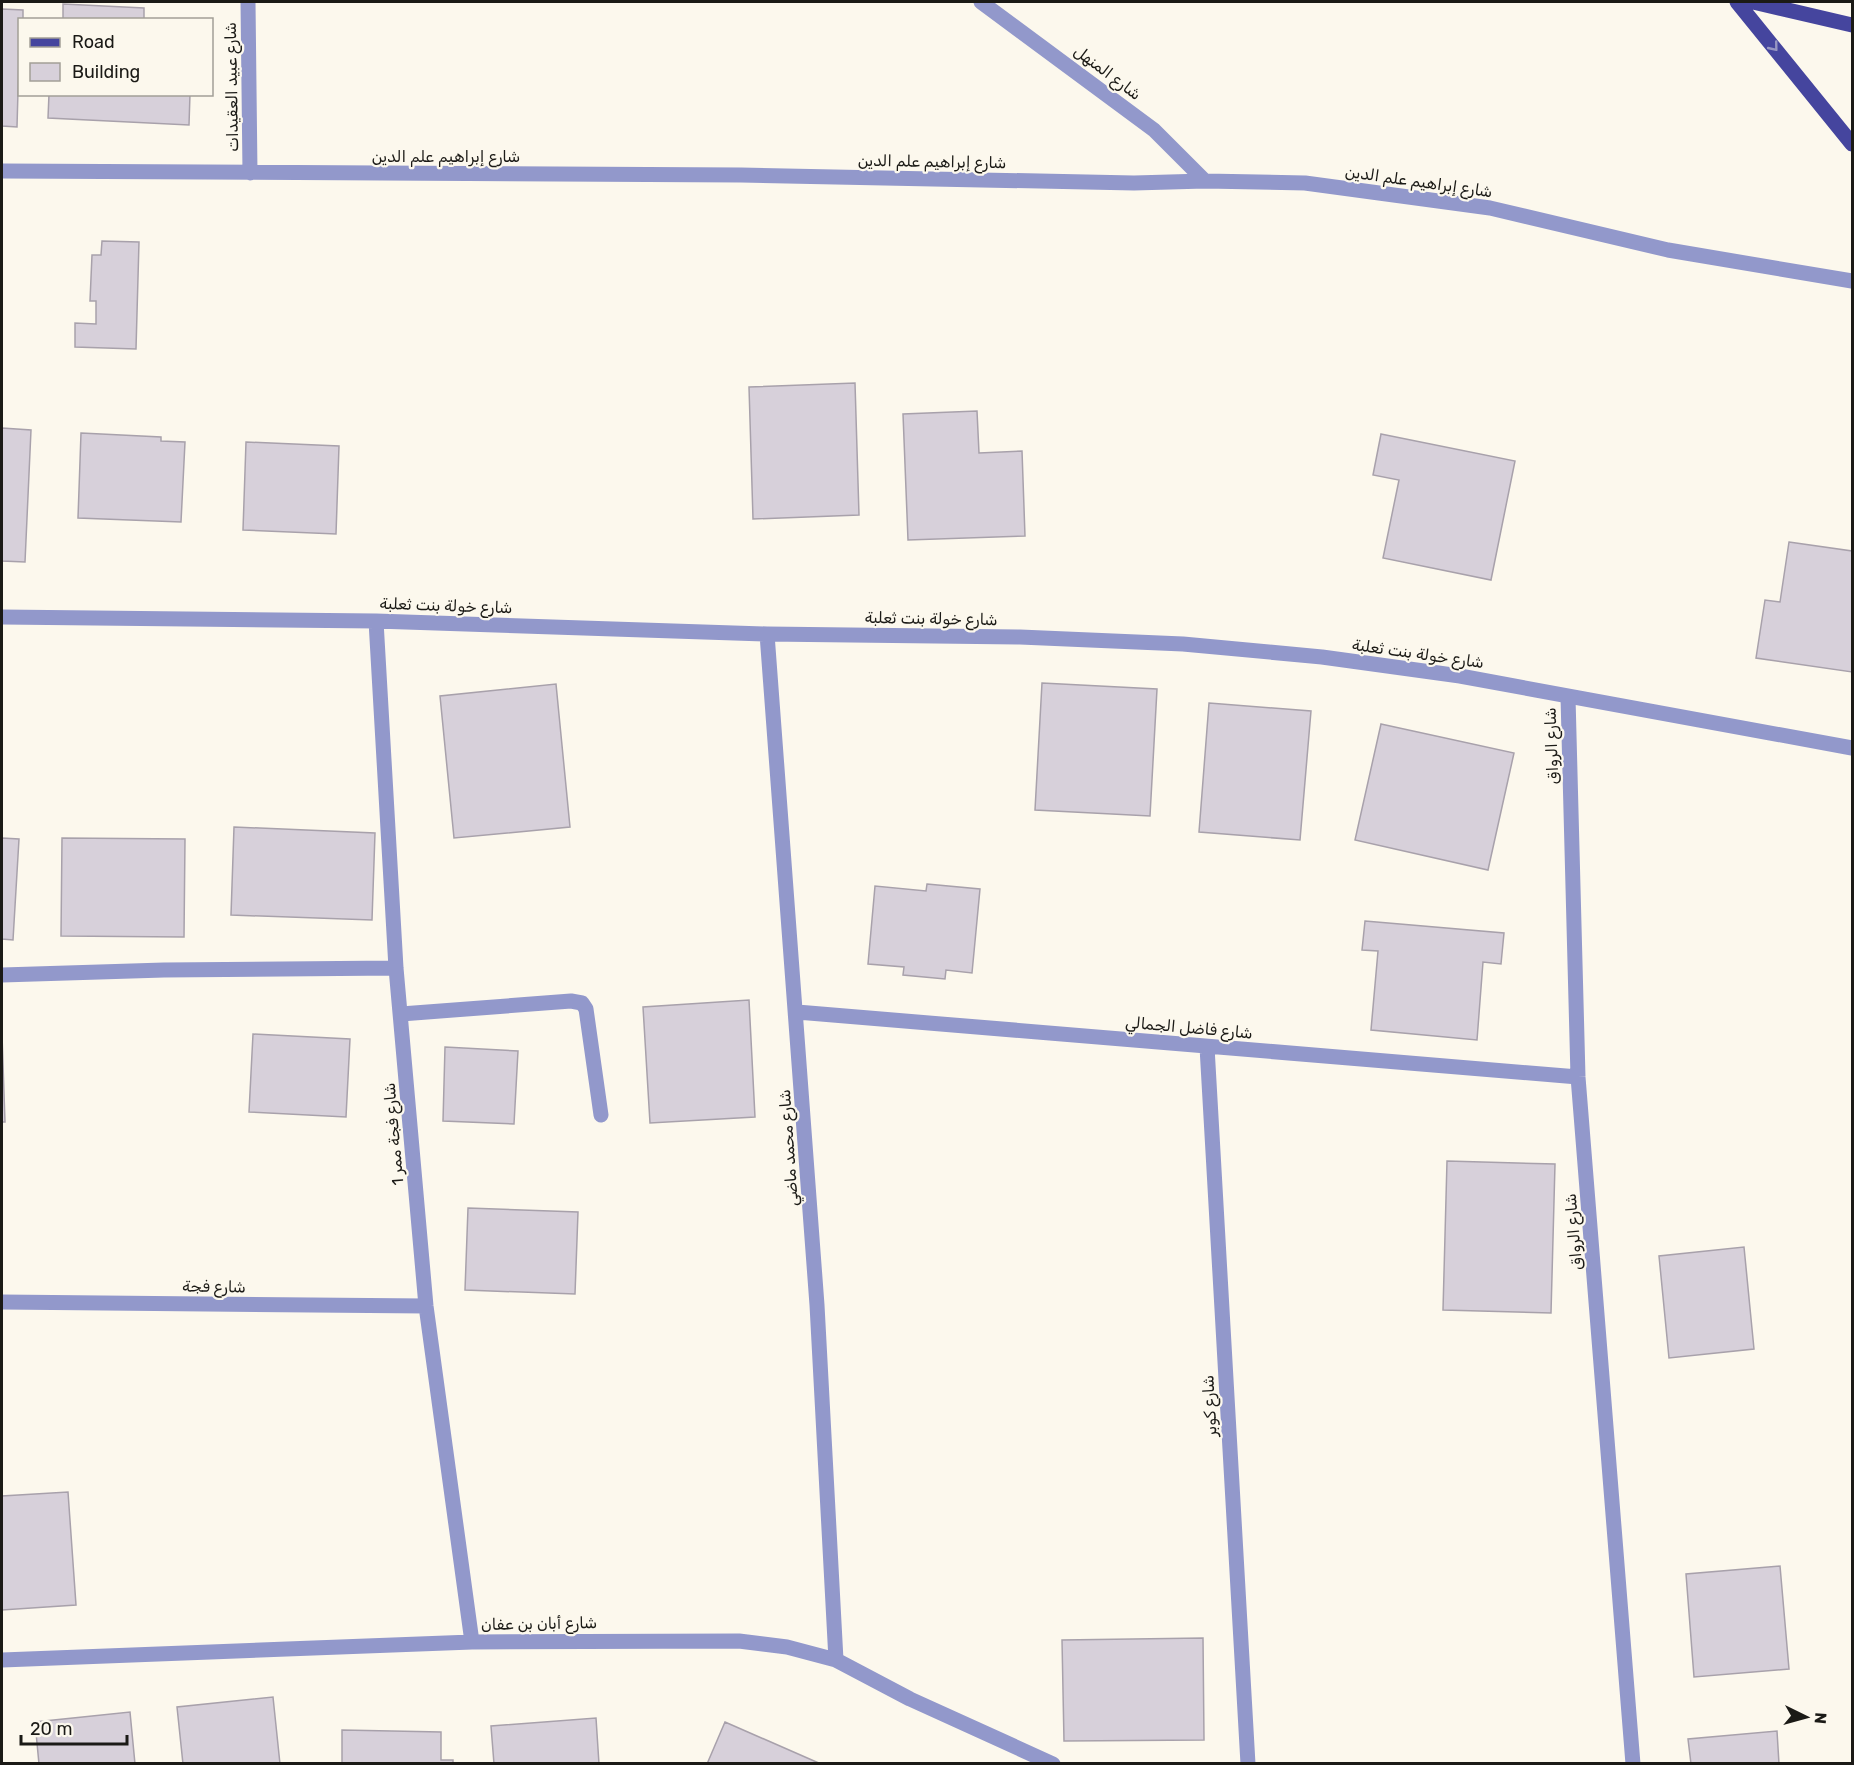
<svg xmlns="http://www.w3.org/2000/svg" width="1854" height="1765" font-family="Rubik,'Noto Naskh Arabic',sans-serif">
	<rect width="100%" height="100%" fill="#fcf8ed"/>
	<path fill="#d7d0da" stroke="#a8a1ab" stroke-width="1.5" d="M63 4 144 8V20H63Z
		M2 9 23 10V20H20L17 127 2 126Z
		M49 94H190L189 125 48 118Z
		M102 241 139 242 136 349 75 347V323L96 324V301H90L92 255H101Z
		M855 383 859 515 753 519 749 387Z
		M977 411 979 453 1022 451 1025 536 908 540 903 414Z
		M2 428 31 430 25 562 2 561Z
		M81 433 161 437V441L185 442 181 522 78 518Z
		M1381 434 1515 461 1491 580 1383 558 1399 480 1373 475Z
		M246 442 339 446 336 534 243 530Z
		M1789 542 1852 551V672L1756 658 1765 600 1780 602Z
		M1042 683 1157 689 1150 816 1035 810Z
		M556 684 570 827 454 838 440 696Z
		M1209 703 1311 711 1300 840 1199 832Z
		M1381 724 1514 753 1488 870 1355 840Z
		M234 827 375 833 372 920 231 915Z
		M2 838 19 839 13 940 2 939Z
		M62 838 185 839 184 937 61 936Z
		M927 884 980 889 972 973 946 970 945 979 903 975 904 967 868 964 875 886 926 891Z
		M1365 921 1504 933 1501 964 1483 962 1477 1040 1371 1030 1378 951 1362 950Z
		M749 1000 755 1117 650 1123 643 1007Z
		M253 1034 350 1039 346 1117 249 1112Z
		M2 1035 5 1122H2Z
		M445 1047 518 1051 514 1124 443 1121Z
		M1447 1161 1555 1164 1551 1313 1443 1310Z
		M468 1208 578 1212 575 1294 465 1290Z
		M1744 1247 1754 1349 1669 1358 1659 1256Z
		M68 1492 76 1605 2 1610V1496Z
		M1780 1566 1789 1669 1694 1677 1686 1574Z
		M1203 1638 1204 1740 1064 1741 1062 1640Z
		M273 1697 280 1764H183L177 1707Z
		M130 1712 135 1764H39L35 1722Z
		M596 1718 599 1764H494L491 1726Z
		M725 1722 821 1764H707Z
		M342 1730 441 1732V1760H453V1764H342Z
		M1777 1731 1779 1764H1691L1688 1739Z"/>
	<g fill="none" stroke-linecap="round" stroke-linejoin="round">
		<path stroke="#9298cb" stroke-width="15" d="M248 2 250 173
			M981 2 1154 130 1205 181
			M2 171 741 175 1134 183 1205 181 1305 183 1490 208 1668 250 1852 281
			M2 617 376 621 767 634 1020 637 1183 644 1322 657 1460 676 1852 748
			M376 621 396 968 426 1306 472 1642
			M767 634 817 1305 836 1660
			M1568 697 1578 1077 1633 1764
			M2 975 164 970 396 968
			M797 1012 1578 1077
			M401 1014 571 1001 582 1003 586 1009 601 1115
			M1207 1047 1248 1764
			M2 1302 426 1306
			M2 1660 472 1642 739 1641 787 1647 836 1660 910 1699 1053 1764"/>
		<path stroke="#45459e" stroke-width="15" d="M1737 2 1852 144
			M1753 2 1852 25"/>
	</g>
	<defs><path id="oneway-chevron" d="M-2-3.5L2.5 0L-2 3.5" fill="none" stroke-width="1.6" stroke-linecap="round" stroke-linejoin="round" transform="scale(1.5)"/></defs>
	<use stroke="#9796c2" href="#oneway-chevron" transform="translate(1774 47) rotate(51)"/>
	<g text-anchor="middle" stroke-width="4.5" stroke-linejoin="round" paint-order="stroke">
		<g font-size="16" fill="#1b1a16" stroke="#fcf8ed">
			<text transform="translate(1108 72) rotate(37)" y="6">شارع المنهل</text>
			<text transform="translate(231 87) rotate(-91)" y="6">شارع عبيد العقيدات</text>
			<text x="446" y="162">شارع إبراهيم علم الدين</text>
			<text transform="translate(932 161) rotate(1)" y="6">شارع إبراهيم علم الدين</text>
			<text transform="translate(1419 181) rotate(8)" y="6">شارع إبراهيم علم الدين</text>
			<text transform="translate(446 605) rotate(2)" y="6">شارع خولة بنت ثعلبة</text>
			<text transform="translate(931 618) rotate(1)" y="6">شارع خولة بنت ثعلبة</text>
			<text transform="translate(1418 653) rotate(8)" y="6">شارع خولة بنت ثعلبة</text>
			<text transform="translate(1551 746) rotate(-92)" y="6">شارع الرواق</text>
			<text transform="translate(1189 1027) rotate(5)" y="6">شارع فاضل الجمالي</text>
			<text transform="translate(393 1134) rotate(-95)" y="6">شارع فجة ممر 1</text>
			<text transform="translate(788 1148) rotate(-94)" y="6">شارع محمد ماضي</text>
			<text transform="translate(1573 1232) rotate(-95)" y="6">شارع الرواق</text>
			<text transform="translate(214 1286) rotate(1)" y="6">شارع فجة</text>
			<text transform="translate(1209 1406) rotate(-93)" y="6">شارع كوبر</text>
			<text transform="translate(539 1623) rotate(-1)" y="6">شارع أبان بن عفان</text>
		</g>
	</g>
	<rect width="1854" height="1765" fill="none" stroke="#1b1a16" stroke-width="6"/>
	<rect x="18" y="18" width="195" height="78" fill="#fcf8ed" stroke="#a29f97" stroke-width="1.5"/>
	<rect x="30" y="38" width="30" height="9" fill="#45459e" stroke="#a29f97" stroke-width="1.5"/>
	<text x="72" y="48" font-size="18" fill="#1b1a16">Road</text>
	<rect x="30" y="63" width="30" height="18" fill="#d7d0da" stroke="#a29f97" stroke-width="1.5"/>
	<text x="72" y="78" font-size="18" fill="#1b1a16">Building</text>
	<g transform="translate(1806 1717) rotate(95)" stroke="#fcf8ed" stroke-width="4.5" paint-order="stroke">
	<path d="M0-4.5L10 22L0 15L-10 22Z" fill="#1b1a16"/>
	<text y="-9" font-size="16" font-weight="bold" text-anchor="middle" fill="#1b1a16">N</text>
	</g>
	<path d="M21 1735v9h106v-9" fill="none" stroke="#1b1a16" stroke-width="3"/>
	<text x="30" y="1735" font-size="18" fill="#1b1a16" stroke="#fcf8ed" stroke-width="4.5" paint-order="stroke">20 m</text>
</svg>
